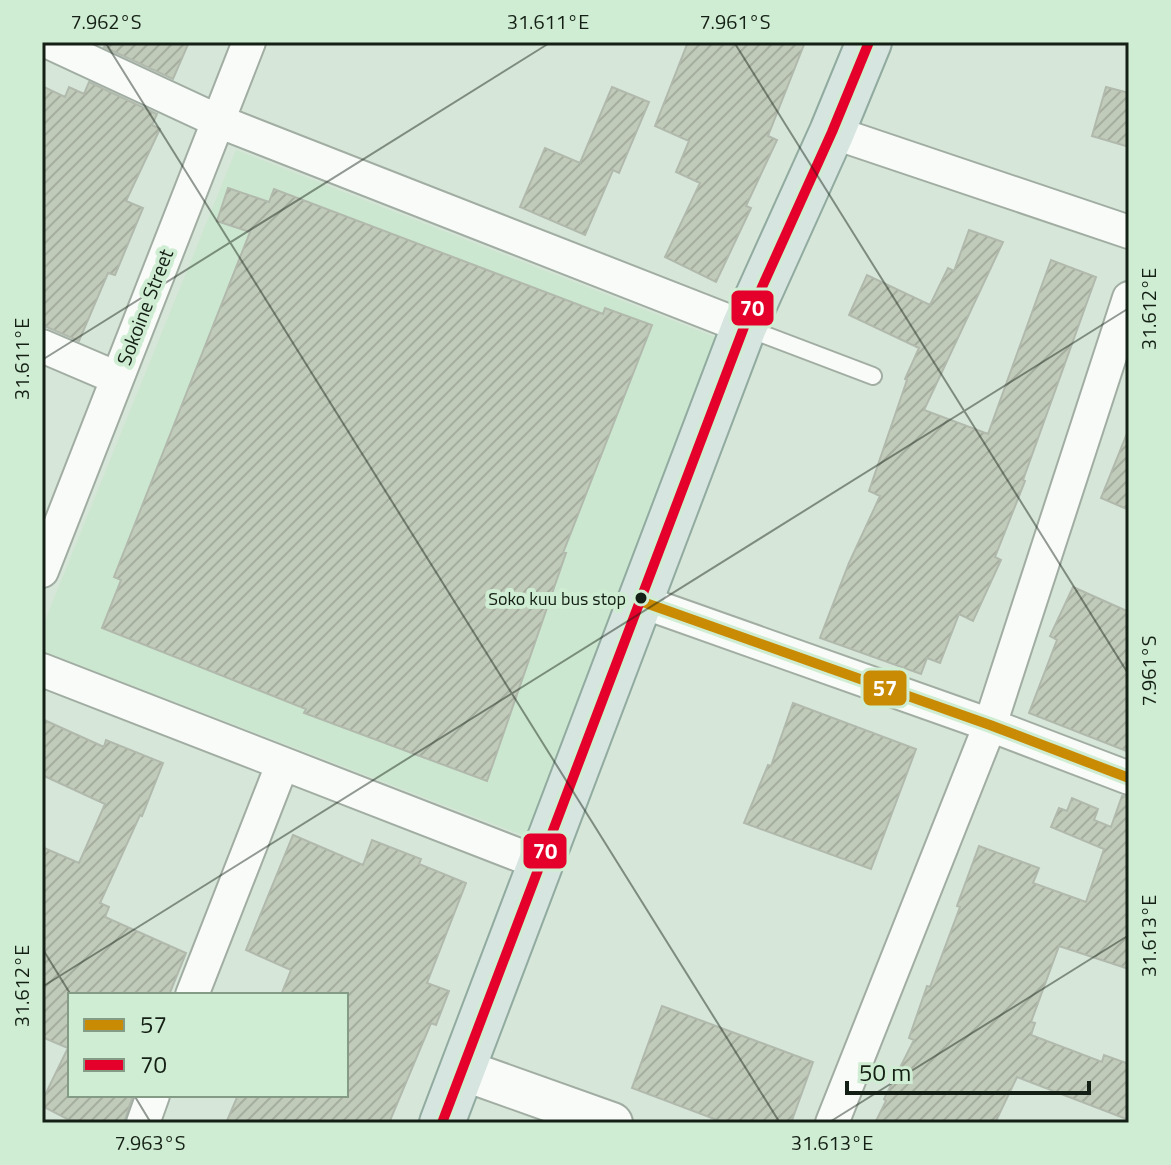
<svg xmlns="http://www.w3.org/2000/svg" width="1171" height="1165" font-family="'Titillium Web',sans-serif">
	<defs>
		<pattern id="building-hatch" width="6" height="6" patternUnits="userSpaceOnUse" patternTransform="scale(2)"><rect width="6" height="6" fill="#c1cbba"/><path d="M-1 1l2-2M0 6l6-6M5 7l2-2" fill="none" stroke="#a5ae9f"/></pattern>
	</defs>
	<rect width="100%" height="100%" fill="#d6e6d8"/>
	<path fill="#cce7cf" d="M236 150 725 341 533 839 42 651V628Z"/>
	<path fill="url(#building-hatch)" stroke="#b1b9ad" stroke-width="2" d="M107 42H189L173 79 104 47Z
		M688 42H805L768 136 777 140 746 206 751 208 716 282 665 257 700 183 676 172 689 141 655 126Z
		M89 82 157 114 152 125 160 129 126 201 143 208 115 275 108 273 79 341 42 325V86L65 97 69 87 84 94Z
		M612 87 649 102 619 173 613 170 585 235 520 207 545 148 580 163Z
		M1106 87 1129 93V147L1092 136Z
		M228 188 269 202 274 189 603 314 605 308 652 325 563 553H566L487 781 304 713 306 709 102 628 121 580 114 577 250 232 217 221Z
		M969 230 1003 242 924 410 988 434 1051 260 1096 277 1023 480 1025 481 995 557 1001 560 973 621 959 614 940 663 927 658 921 674 820 638 849 563 880 496 869 491 907 380 905 379 919 348 849 315 867 275 930 305 948 268 954 271Z
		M1128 431H1129V510L1101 498Z
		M1073 587 1129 612V752L1029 713 1057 640 1050 636Z
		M793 703 916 749 871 869 744 823 768 765 771 766Z
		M42 719 104 747 106 740 163 763 142 816 140 815 100 903 109 907 105 917 186 953 169 995H70V1095H133L124 1123H75L42 1106V1095H45L68 1048 42 1037V847L79 863 105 804 42 775Z
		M1122 796 1129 797V969L1059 946 1031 1022 1035 1023 1031 1035 1102 1062 1104 1055 1129 1064V1120L1017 1077 995 1123H875L886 1101 884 1099 914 1040 909 1038 927 986 930 987 960 907 957 906 979 846 1039 868 1033 883 1086 902 1104 849 1051 827 1059 808 1067 811 1072 798 1098 809 1094 820 1111 827Z
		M293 835 363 865 372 840 421 859 419 864 466 883 427 983 449 991 436 1025 431 1023 389 1123H226L238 1095H346V995H281L291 970 246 950Z
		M662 1006 813 1062 791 1123H725L632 1088Z"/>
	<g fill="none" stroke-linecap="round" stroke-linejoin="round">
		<g stroke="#a1ada2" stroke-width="20">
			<path id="service" d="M744 327 873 376"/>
		</g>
		<g stroke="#a1ada2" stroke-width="36">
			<path id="minor" d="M48 42 218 121 744 327
				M832 132 1129 232
				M42 346 117 378
				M42 571 249 42
				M640 601 990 725 1129 778
				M42 670 542 864
				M192 995 282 765
				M143 1123 153 1095
				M832 1123 990 725 1129 298"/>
		</g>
		<g stroke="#a1ada2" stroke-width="44">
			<path id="tertiary" d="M463 1070 612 1123"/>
		</g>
		<g stroke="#91aba0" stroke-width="48">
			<path id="trunk" d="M442 1123 744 327 832 132 869 42"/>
		</g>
		<use href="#service" stroke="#f9fbf9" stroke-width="16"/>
		<use href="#minor" stroke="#f9fbf9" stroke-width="32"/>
		<use href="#tertiary" stroke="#f9fbf9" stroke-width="40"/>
		<use href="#trunk" stroke="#d6e5e0" stroke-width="44"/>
		<g stroke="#cfedd2" stroke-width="16">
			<path id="bus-1" d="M640 601 990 725 1129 778"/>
		</g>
		<g stroke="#cfedd2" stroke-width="16">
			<path id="bus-2" d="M442 1123 744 327 832 132 869 42"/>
		</g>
		<use href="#bus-1" stroke="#ca8b04" stroke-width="10"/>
		<use href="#bus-2" stroke="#e4002b" stroke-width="10"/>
	</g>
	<path fill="none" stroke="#141f15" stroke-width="2" stroke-opacity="0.45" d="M105 42 780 1123M734 42 1129 675M42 360 551 42M42 948 71 995M42 987 1129 308M134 1095 151 1123M828 1123 1129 935"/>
	<circle fill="#141f15" stroke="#cfedd2" stroke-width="3" cx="641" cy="598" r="7"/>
	<g text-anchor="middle" stroke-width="8" stroke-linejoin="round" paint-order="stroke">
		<g font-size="18" fill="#141f15" stroke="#cfedd2" text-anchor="end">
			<text x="626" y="605">Soko kuu bus stop</text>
		</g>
		<g font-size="20" fill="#141f15" stroke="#cfedd2">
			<text transform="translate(145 307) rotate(-69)" y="7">Sokoine Street</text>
		</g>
	</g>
	<g stroke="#cfedd2" stroke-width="3">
		<rect x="730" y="289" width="45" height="38" rx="8" fill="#e4002b"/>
		<rect x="862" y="669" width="46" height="38" rx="8" fill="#ca8b04"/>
		<rect x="522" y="832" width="46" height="38" rx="8" fill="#e4002b"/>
	</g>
	<g font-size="22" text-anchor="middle" font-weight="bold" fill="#fff">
		<text x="752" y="316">70</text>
		<text x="885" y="696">57</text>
		<text x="545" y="859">70</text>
	</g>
	<rect width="1171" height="1165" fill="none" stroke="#cfedd2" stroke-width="88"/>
	<rect x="68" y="993" width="280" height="104" fill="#cfedd2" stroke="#849b86" stroke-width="2"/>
	<rect x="84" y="1019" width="40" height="12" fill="#ca8b04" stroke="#849b86" stroke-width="2"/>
	<text x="140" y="1033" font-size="24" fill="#141f15">57</text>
	<rect x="84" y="1059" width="40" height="12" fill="#e4002b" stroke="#849b86" stroke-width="2"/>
	<text x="140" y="1073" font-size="24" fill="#141f15">70</text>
	<path d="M847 1081v12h242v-12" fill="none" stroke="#141f15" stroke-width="4"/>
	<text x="859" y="1081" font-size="24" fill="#141f15" stroke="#cfedd2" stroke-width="6" paint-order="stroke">50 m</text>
	<rect x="44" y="44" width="1083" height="1077" fill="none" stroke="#141f15" stroke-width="3"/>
	<g font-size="20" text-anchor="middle" fill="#141f15">
		<text x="106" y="29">7.962°S</text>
		<text x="548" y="29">31.611°E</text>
		<text x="735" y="29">7.961°S</text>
		<text transform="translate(1149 309) rotate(-90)" y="7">31.612°E</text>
		<text transform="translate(22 359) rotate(-90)" y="7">31.611°E</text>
		<text transform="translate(1149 671) rotate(-90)" y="7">7.961°S</text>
		<text transform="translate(1149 936) rotate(-90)" y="7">31.613°E</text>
		<text transform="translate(22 986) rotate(-90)" y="7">31.612°E</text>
		<text x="150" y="1150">7.963°S</text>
		<text x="832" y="1150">31.613°E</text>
	</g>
</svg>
